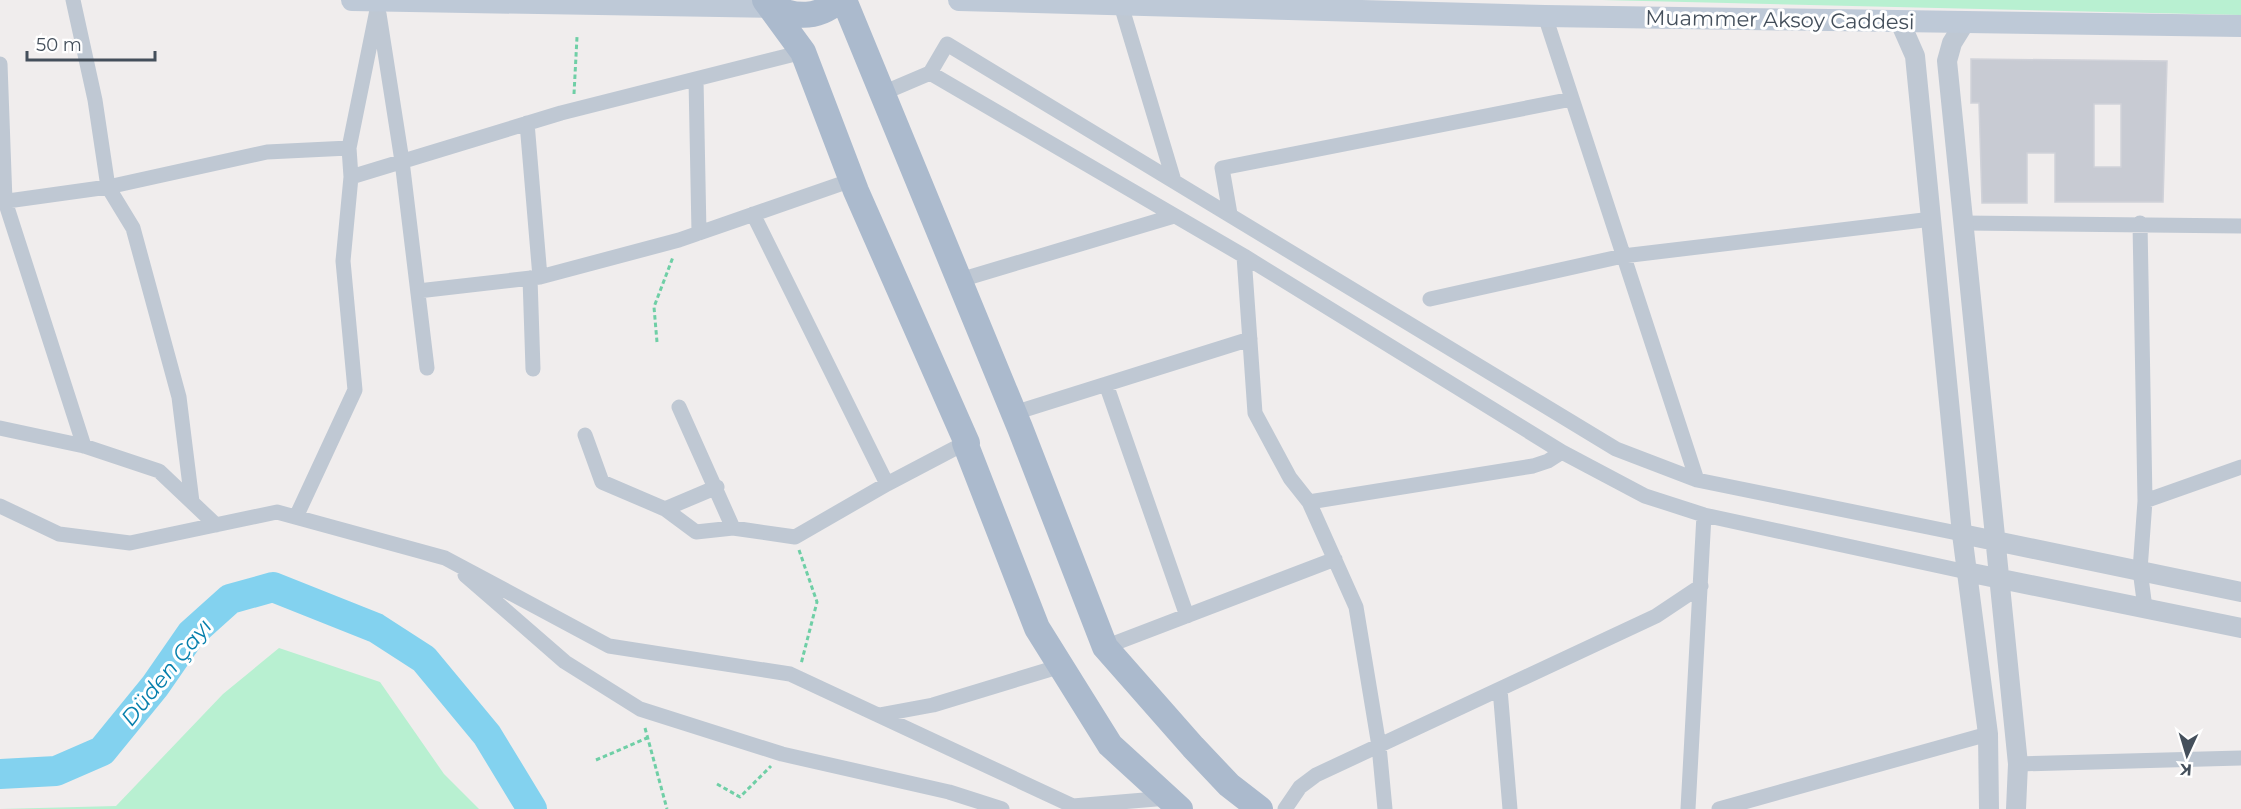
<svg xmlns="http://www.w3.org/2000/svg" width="2241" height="809" font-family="Montserrat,sans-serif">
	<rect width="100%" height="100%" fill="#f0eded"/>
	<path fill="#b8f0d1" d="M1602 0H2241V15H2239Z
		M279 648 380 682 444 774 479 809H0L116 806 223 694Z"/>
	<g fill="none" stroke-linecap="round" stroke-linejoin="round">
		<path stroke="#83d2ef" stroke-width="30" d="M0 774 56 771 102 751 155 686 191 634 230 599 273 587 376 628 424 659 487 735 532 809"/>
	</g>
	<path fill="#c8cbd3" stroke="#d0d2d9" stroke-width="1.5" fill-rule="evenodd" d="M1971 59 2167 61 2163 202H2055V153H2027V203H1982L1979 103H1971ZM2094 104H2121V167H2094Z"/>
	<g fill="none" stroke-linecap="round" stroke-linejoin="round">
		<path stroke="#6fcfa6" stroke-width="3" stroke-dasharray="4.5 3" stroke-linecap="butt" d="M574 94 577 37
			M657 342 654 307 673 257
			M799 550 817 602 801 664
			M645 728 667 809
			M596 760 647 738
			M717 784 740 797 771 766"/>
		<path stroke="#bfc8d3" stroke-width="15" d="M73 0 95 100 108 187 133 228 179 397 192 502
			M379 0 349 148 351 177 561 113 803 52
			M1121 5 1174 181
			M379 14 402 161 427 368
			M1545 16 1697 480
			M0 64 5 201 84 446
			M930 73 1244 256 1562 452 1645 496 1704 515 1967 572
			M696 79 699 233
			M883 93 930 73 947 44 1616 449 1697 480 1962 534
			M527 123 540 277 679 240 852 180
			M0 202 108 187 267 152 349 148
			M753 214 887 484 965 443
			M1230 214 1222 168 1572 99
			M1963 223 2241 226
			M2140 223 2145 501 2140 570 2145 608
			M1244 256 1255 413 1290 478 1309 502 1356 607 1379 746 1385 809
			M530 278 533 369
			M960 280 1174 216
			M418 291 540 277
			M1430 299 1623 256 1932 219
			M1106 384 1187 616
			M679 407 733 528 795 537 887 484
			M1014 413 1250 339
			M0 428 84 446 159 471 216 525
			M585 435 602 482 665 509 696 532 733 528
			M2145 501 2241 467
			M1309 502 1533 466 1548 461 1562 452
			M0 506 59 534 130 543 277 512 445 558 609 646 790 674 1073 806 1168 798
			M665 509 717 487
			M296 517 355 390 343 261 351 177
			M465 575 565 662 640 709 782 754 949 792 1002 809
			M1105 647 1335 559
			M1500 689 1510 809
			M879 715 933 705 1061 666
			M2018 764 2241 758
			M1285 809 1300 787 1316 775 1656 616 1701 586
			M1688 809 1704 515
			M1719 809 1988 734"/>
		<path stroke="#bfc8d3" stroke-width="20" d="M1900 22 1915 56 1962 534 1988 734 1989 809
			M1965 22 1952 43 1947 61 2018 764 2016 809
			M1962 534 2241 592
			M1967 572 2241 628"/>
		<path stroke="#bec9d7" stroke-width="22" d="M352 0 772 7
			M959 0 1545 16 2241 26"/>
		<path stroke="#abbacd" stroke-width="26" d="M765 0 803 52 856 191 967 443H965L1037 628 1110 745 1180 809
			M844 0 1020 428 1105 647 1193 747 1229 785 1260 809
			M772 7C796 18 818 19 839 0"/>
	</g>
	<g text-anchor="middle" stroke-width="6" stroke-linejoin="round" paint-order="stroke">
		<g font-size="21" fill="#444f5b" stroke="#fff">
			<text transform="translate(1780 20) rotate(1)" y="7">Muammer Aksoy Caddesi</text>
		</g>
		<g font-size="22" font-style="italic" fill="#067fac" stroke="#fff">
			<text transform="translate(166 672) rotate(-51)" y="8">Düden Çayı</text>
		</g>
	</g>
	<g transform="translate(2187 755) rotate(184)" stroke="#ffffff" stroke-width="4.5" paint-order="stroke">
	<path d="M0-4.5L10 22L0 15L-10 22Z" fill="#444f5b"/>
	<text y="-9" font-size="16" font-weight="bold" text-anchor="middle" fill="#444f5b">K</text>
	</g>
	<path d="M27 51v9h128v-9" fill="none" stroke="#444f5b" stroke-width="3"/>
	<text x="36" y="51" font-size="18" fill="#444f5b" stroke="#ffffff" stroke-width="4.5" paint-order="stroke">50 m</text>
</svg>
